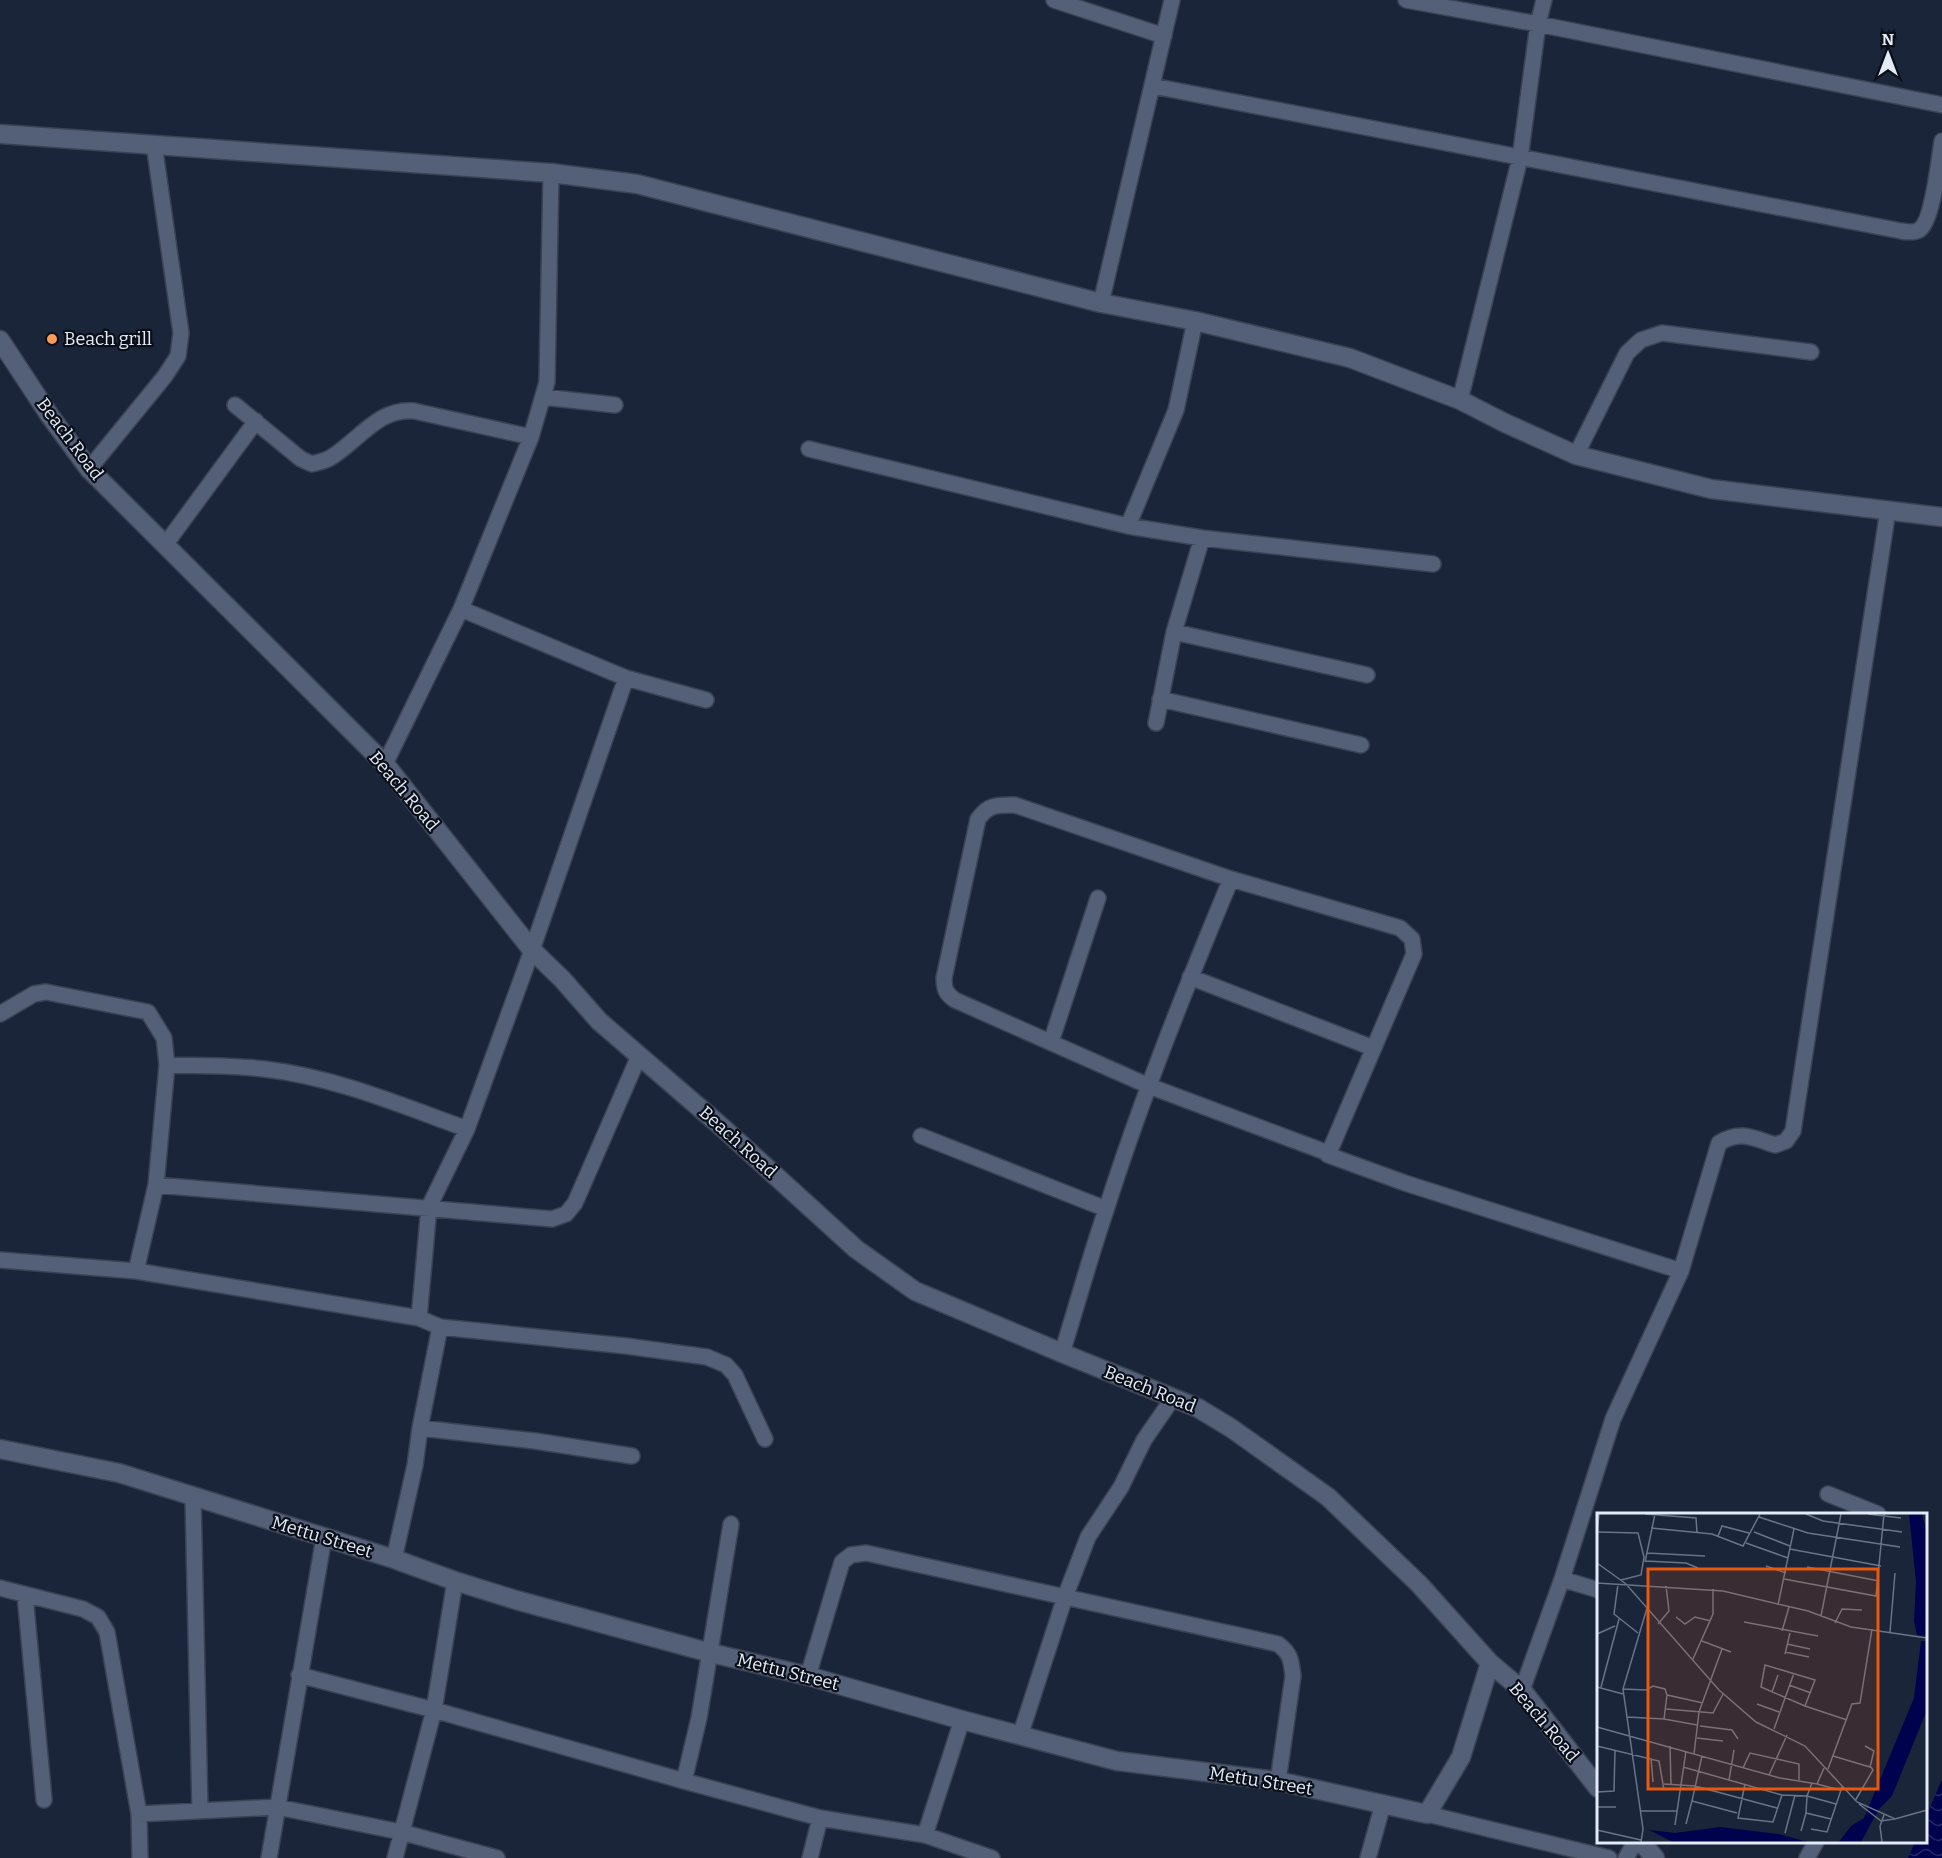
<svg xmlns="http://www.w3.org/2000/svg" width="1942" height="1858" font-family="Bitter,serif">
	<defs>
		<pattern id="water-waves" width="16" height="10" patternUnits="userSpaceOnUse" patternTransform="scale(1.5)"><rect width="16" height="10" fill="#00024d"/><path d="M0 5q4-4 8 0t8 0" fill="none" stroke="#252767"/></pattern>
	</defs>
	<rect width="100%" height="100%" fill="#1a2539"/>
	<path fill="url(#water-waves)" d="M1942 1779V1858H1908L1915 1842H1926V1817Z"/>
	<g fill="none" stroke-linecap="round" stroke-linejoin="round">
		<g stroke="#3a4254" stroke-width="18">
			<path id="street" d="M1054 0 1164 36
				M1406 0 1538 24 1942 105
				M1153 86 1901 231C1907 232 1914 233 1919 230 1933 222 1939 158 1942 141
				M1101 303 1172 0
				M543 397 615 405
				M1460 400 1520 158 1538 24 1544 0
				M235 405 301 459 312 464C318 462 325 461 330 458 359 441 377 408 414 411L531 437
				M809 449 1128 526 1202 538 1433 564
				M1576 455 1627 353 1641 340 1662 333 1811 352
				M89 469 165 376 178 356 181 333 154 144
				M1128 526 1176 410 1195 321
				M165 545 256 421
				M461 609 626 678 706 700
				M1174 632 1367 675
				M1160 699 1361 745
				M1156 723 1174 632 1202 538
				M385 764 461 609 531 437 547 382 551 173
				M1190 977 1373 1048
				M0 1014 34 994 46 992 148 1012 164 1038 167 1065
				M1051 1042 1098 898
				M921 1136 1106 1209
				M1328 1155 1414 954 1412 939 1400 928 1231 879 1015 805C997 805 989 804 978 819L944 978C944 989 946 994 955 1000L1149 1086 1328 1153V1155L1405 1183 1681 1271
				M156 1185 552 1219 566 1214 575 1203 639 1056
				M0 1260 136 1271 156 1185 167 1065C199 1066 232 1065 264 1069 335 1077 400 1105 467 1129
				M136 1271 419 1318
				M440 1327 626 1346 707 1357 726 1365 735 1375 765 1439
				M1062 1353C1077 1305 1090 1257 1106 1210 1142 1097 1186 987 1231 879
				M420 1428 535 1441 632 1456
				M1828 1494 1878 1514
				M193 1497 200 1811
				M394 1559 415 1465 420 1428 440 1327 419 1318 429 1207 467 1129 532 950 626 678
				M1562 1579 1598 1590
				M0 1588 83 1609 98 1617 107 1632 139 1814 140 1858
				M25 1595 44 1800
				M299 1675 434 1710 684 1781 820 1818 925 1835 992 1858
				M808 1676 842 1562 851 1555 866 1553 1278 1644C1291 1654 1291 1660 1293 1676L1278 1781
				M1522 1690 1562 1579 1613 1419 1681 1271 1719 1143C1741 1130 1753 1138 1775 1145L1786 1141 1793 1131 1888 510
				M1020 1736 1065 1597 1088 1537 1121 1487 1144 1440 1173 1398
				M684 1781 699 1718 731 1524
				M139 1814 277 1807 401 1832 497 1858
				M1427 1814 1609 1858
				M925 1835 962 1720
				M269 1858 324 1537
				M395 1858 434 1710 455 1581
				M810 1858 820 1818
				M1368 1858 1383 1804
				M1626 1858 1635 1842
				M1807 1858 1816 1842"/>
		</g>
		<g stroke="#3a4254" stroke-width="21">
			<path id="secondary" d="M0 134 551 173 637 184 1101 303 1195 321 1350 358 1460 400 1505 423 1576 455 1711 489 1942 517
				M0 340 50 416 89 469 385 764 532 950 562 979 599 1021 723 1128 856 1249 915 1291 1062 1353 1198 1408 1231 1428 1328 1497 1419 1584 1490 1663 1522 1690 1598 1788
				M0 1449 119 1473 394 1559 455 1581 516 1600 711 1653 808 1676 962 1720 1117 1761 1278 1781 1427 1814 1461 1757 1490 1663
				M1641 1842 1655 1858"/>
		</g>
		<use href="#street" stroke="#546078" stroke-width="15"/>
		<use href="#secondary" stroke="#546078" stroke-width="18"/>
	</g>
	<circle fill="#fe9b59" stroke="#090e17" stroke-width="2" cx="52" cy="339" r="6"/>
	<g text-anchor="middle" stroke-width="4.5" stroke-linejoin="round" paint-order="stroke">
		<g font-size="18" fill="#e3ebf9" stroke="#090e17" text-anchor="start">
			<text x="64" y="345">Beach grill</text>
		</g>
		<g font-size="18" fill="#e3ebf9" stroke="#090e17">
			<text transform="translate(70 439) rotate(53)" y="6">Beach Road</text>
			<text transform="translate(404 791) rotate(50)" y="6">Beach Road</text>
			<text transform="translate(738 1142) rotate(42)" y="6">Beach Road</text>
			<text transform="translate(1150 1389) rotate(22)" y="6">Beach Road</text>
			<text transform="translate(322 1537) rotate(17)" y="6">Mettu Street</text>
			<text transform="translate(788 1672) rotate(14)" y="6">Mettu Street</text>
			<text transform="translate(1544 1722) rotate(50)" y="6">Beach Road</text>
			<text transform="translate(1261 1781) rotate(9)" y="6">Mettu Street</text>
		</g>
	</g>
	<g transform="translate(1597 1513)">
		<rect width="330" height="330" fill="#1a2539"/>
		<path d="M312 1H325L330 20V123L320 122 317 108 319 69ZM324 128H330V197L295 283 282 296 264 329H242L254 313 267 305 317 185ZM123 314 181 321 211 329H76L52 317 78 320Z" fill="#00024d"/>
		<path fill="none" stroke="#6a7486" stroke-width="1.5" d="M48 1 99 5 100 19M209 1 226 8 305 19M271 1 304 5M162 4 211 20 303 34M54 15 115 21 146 33 163 1M1 19 41 20 47 44 44 62 24 67M157 19 193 33M0 21 2 1M121 23 125 13 152 20M149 30 191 45M193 36 284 53M50 40 108 43M48 48 89 50 101 55M48 49 58 1M0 50 29 71 122 177 159 209 208 233 260 289 298 306 330 297M169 53 189 60M210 54 282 68M187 66 279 83 287 1M0 70 126 78 211 98 254 114 330 125M21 71 17 101 41 120M181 92 197 16M224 103 244 1M79 104 88 111 98 104 114 108M147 109 221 123M238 110 245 96 265 97M61 111 72 98 69 73M185 118 192 94M293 119 298 60M0 121 18 113M105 128 134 139M190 131 213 136M188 139 212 144M188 141 193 120M96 146 116 101V76M192 172 214 180M0 174 26 181M4 174 22 106M26 176 49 177 56 173 68 176 70 182M175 179 181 162M160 191 182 199M208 193 218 167 168 152 164 174 208 193 250 207M69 196 116 200 126 181M30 204 67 206 70 182 106 190M67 206 100 212M103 213 135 217 141 226M0 214 183 265 220 271 227 255M177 216 197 160M100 225 126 228M0 233 62 248 67 277M73 233 74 271M97 241 102 199 125 136M105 243 95 288 140 300M236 243 273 254 277 238 268 233M54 245 56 269M86 254 185 282 210 283 215 270M146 255 153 240 202 251V267M231 256 255 191 263 190 275 116M172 262 190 222M132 267 137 237M67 271 98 273 180 295M148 271 141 305 176 309 185 282M220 271 243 277M0 279 17 278 18 237M258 288 276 257 274 254M262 291 284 308 297 306M0 294H19M44 298H80M209 300 210 283 239 291M89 311 95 288M78 312 89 238M214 316 230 319 245 274M0 317 44 327M204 318 209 300 234 306M188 320 198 282M44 329 46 316 26 176 50 95M285 329 283 313 287 302"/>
		<path fill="#e8590c" fill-opacity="0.15" stroke="#e8590c" stroke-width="3" d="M51 56H281V276H51Z"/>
		<rect width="330" height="330" fill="none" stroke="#e3ebf9" stroke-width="3"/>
	</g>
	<g transform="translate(1888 54)" stroke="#090e17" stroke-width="4.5" paint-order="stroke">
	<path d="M0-4.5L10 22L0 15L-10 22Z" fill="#e3ebf9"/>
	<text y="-9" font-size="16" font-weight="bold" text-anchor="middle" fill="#e3ebf9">N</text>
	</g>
</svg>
